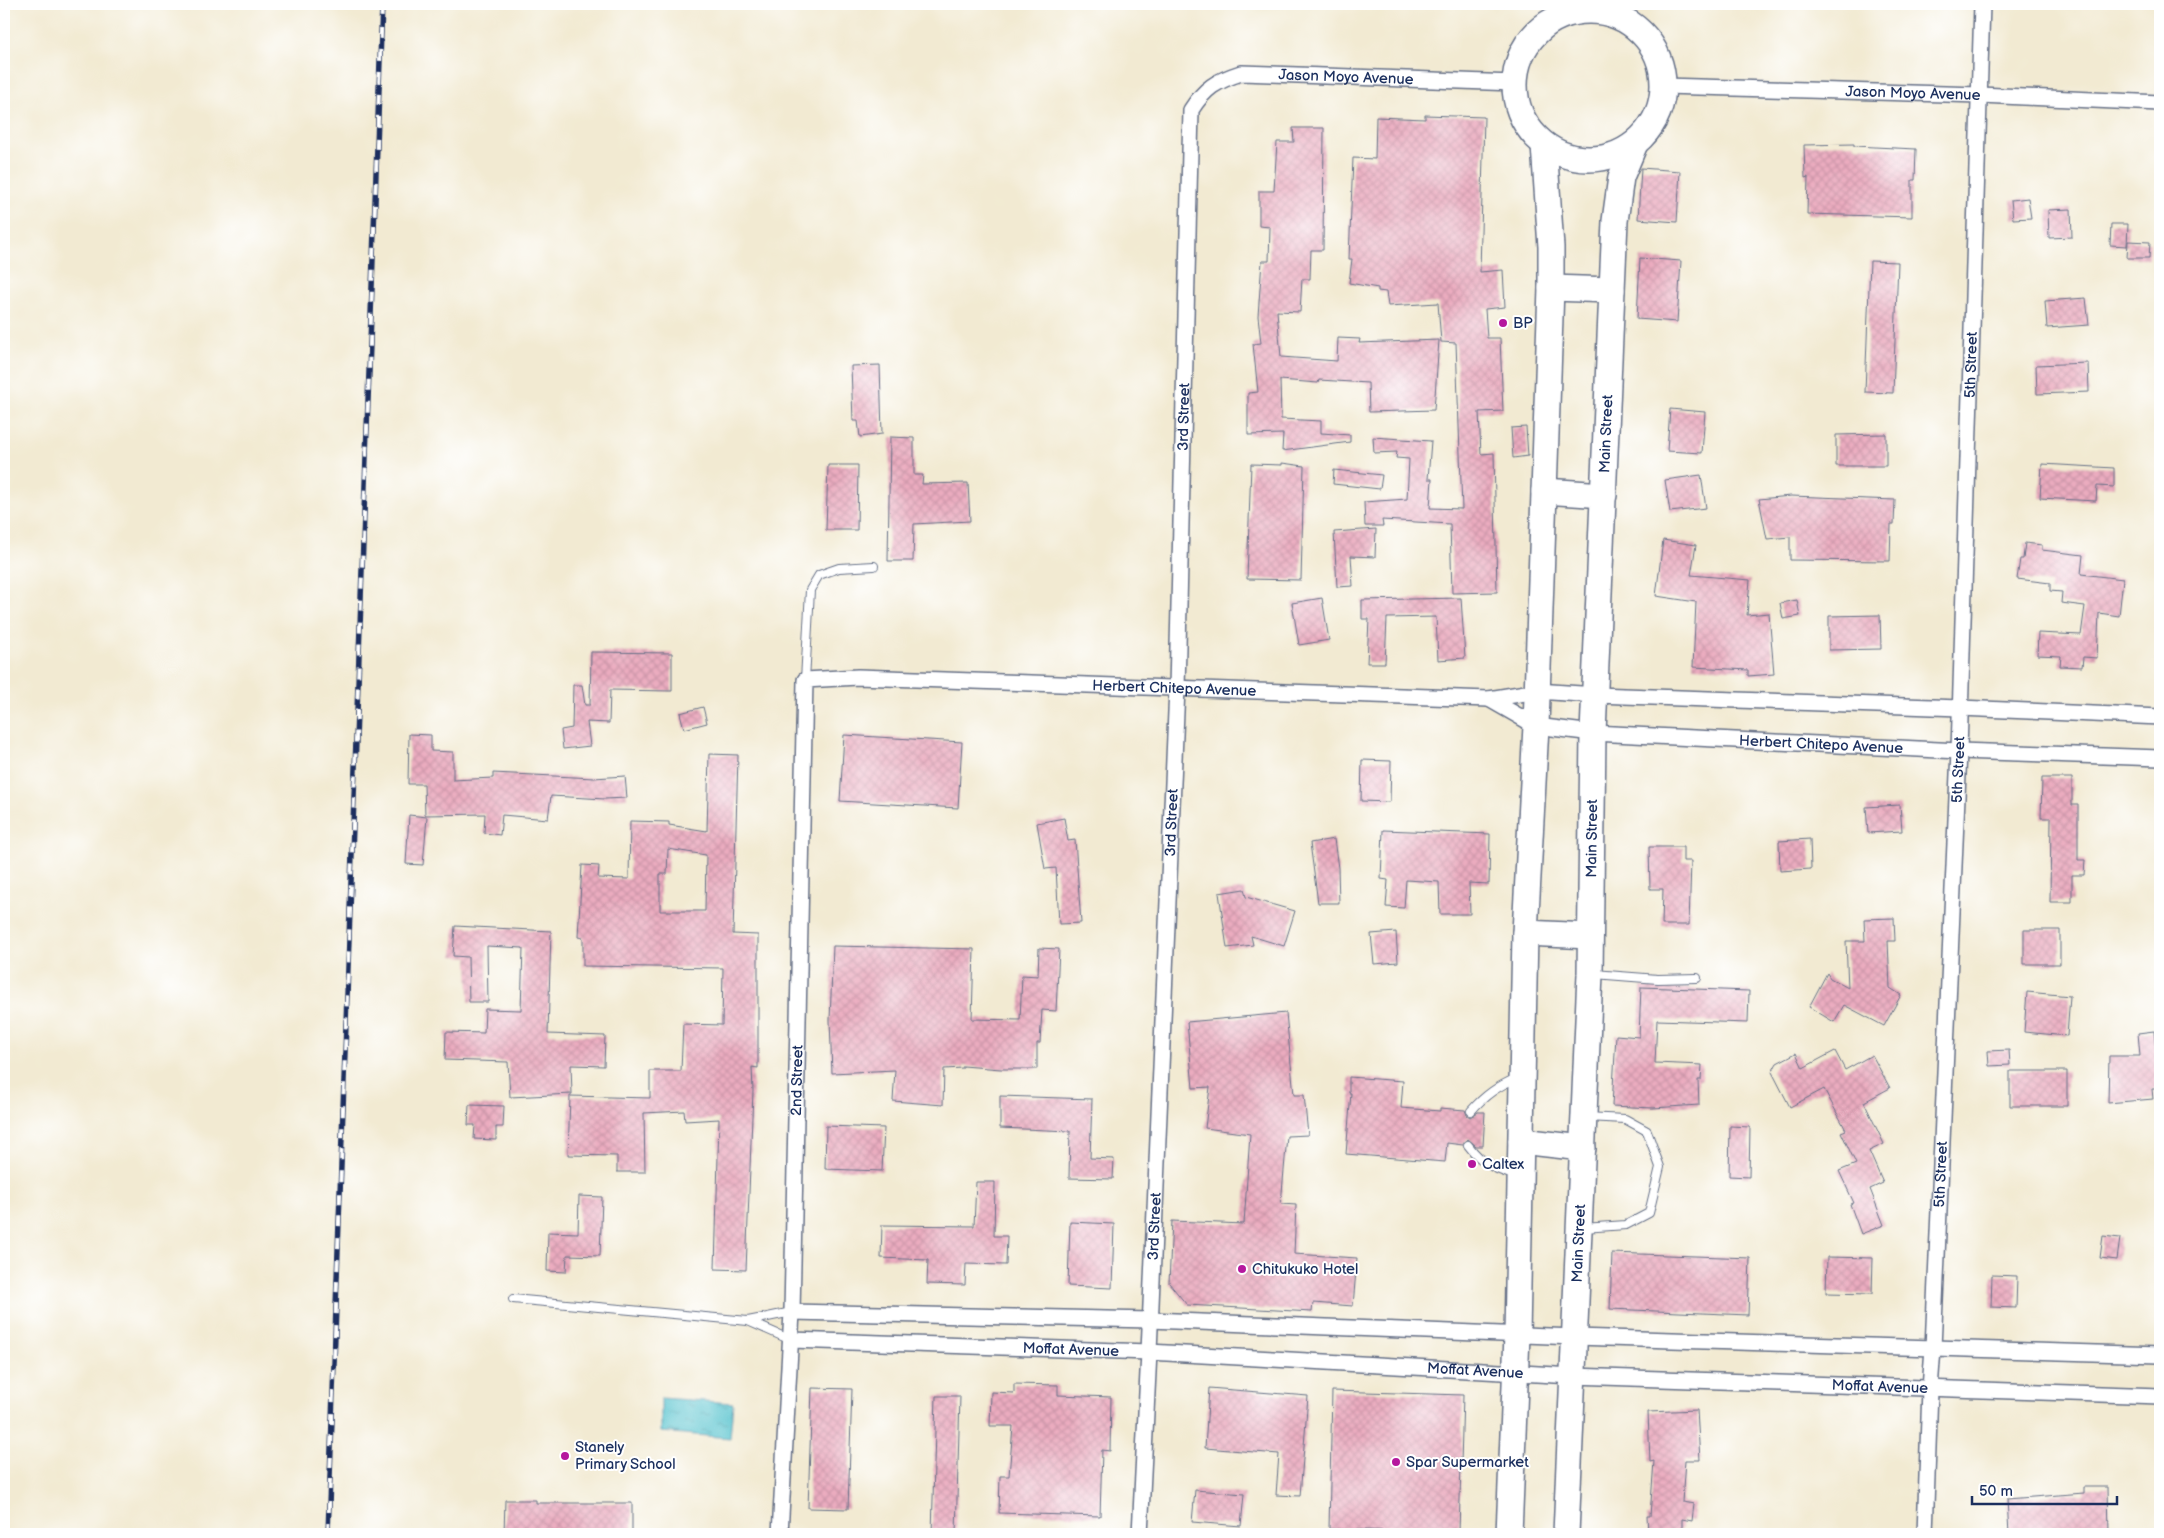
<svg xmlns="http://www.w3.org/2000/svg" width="2164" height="1538" font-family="'Balsamiq Sans',sans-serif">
	<defs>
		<pattern id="water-ripples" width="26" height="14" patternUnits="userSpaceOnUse" patternTransform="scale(1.25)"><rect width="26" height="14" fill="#56c3ce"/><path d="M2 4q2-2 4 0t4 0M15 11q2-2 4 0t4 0" fill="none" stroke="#469faa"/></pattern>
		<pattern id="building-cross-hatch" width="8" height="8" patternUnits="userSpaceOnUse" patternTransform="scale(1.25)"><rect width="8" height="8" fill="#ebacbf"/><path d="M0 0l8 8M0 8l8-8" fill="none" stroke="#c994a7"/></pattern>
	</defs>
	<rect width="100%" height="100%" fill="#fff"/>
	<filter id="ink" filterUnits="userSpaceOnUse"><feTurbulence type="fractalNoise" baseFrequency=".02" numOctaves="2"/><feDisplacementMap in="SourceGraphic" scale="10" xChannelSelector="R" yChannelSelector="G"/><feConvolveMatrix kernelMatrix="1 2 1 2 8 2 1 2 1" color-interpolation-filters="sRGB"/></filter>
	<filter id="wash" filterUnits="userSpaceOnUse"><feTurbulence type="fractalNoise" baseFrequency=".0096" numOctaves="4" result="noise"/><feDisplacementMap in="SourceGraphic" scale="20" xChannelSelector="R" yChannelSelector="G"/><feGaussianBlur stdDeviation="1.12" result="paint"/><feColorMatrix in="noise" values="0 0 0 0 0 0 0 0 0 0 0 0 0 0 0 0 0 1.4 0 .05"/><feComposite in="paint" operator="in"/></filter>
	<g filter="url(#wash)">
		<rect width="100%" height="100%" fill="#f2ead2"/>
		<path fill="url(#water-ripples)" stroke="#387996" d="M661 1398 733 1403 730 1438 661 1432Z"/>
		<g id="blocks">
			<path fill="url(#building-cross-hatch)" fill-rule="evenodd" d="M1425 115 1484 117 1480 272 1503 270 1505 307 1485 309 1487 338H1500L1503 411 1479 412 1481 454 1494 453 1497 592 1452 593 1450 524 1382 520 1383 526H1365L1364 502 1407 499 1409 459 1396 458 1397 452 1374 453 1373 437 1431 441 1428 479H1432L1430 508 1462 509 1456 343 1441 342 1438 303 1388 306 1386 292 1378 291V288L1349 283 1352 259H1349L1353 158 1375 159 1376 117 1425 119Z
				M1293 128H1324L1323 250H1311L1310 279H1302L1300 312 1277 311 1281 357 1337 361 1338 338 1360 339 1359 343 1439 340 1434 410 1369 412 1368 383 1319 380 1318 383 1280 380 1281 419 1321 421V433L1350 435V442L1282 451 1283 434 1248 435V393L1258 392 1253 344 1261 343 1258 316 1262 261H1269L1270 227 1259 226V191H1274L1277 142H1294Z
				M1854 144V146L1916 149 1915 180H1912V217L1807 214 1808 177 1805 178 1804 145Z
				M1641 168 1680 171 1677 222 1638 219Z
				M2028 198 2031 218 2013 219 2011 200Z
				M2071 209 2072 237 2049 238 2048 210Z
				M2111 224H2128L2127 246 2110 245Z
				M2128 241 2150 242 2149 258H2127Z
				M1640 258 1681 261 1677 322 1637 319Z
				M1870 261 1898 262 1893 393 1865 392Z
				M2086 298 2089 325 2047 328 2045 301Z
				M2088 363 2089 392 2037 394 2036 365Z
				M880 365 882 434 860 437 858 421H853L851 366Z
				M1670 409 1705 412 1702 453 1667 451Z
				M1526 427 1528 456 1513 458 1511 428Z
				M1886 434V466H1836V435Z
				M890 437 914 438V475H923L922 484 968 483 970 521 914 524 913 561H888Z
				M1282 463 1304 466 1301 580 1247 579 1251 464 1282 465Z
				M2042 464 2114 468V487L2097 486 2096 501 2040 498Z
				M828 465H858L857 530H826Z
				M1334 470 1382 475 1380 489 1333 484Z
				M1701 475 1706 508 1670 512 1665 480Z
				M1791 496 1895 500 1894 524H1891L1890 561 1790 560V537L1767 539 1759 499Z
				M1376 529 1375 557 1351 556 1353 586 1337 587 1334 532Z
				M1663 540 1696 545 1691 575 1750 580 1747 615 1769 613 1774 674 1748 676V670L1693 667 1696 602 1656 596Z
				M2025 543 2042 545V550L2083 555 2081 574 2123 579 2119 616 2099 613 2097 658 2083 657 2082 667 2060 666 2061 656 2037 655 2038 633 2081 635 2085 606 2061 603 2062 592 2050 591V583L2017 579 2020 559H2023Z
				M1322 598 1329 640 1299 645 1292 603Z
				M1461 598 1465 658 1438 660 1436 617 1387 618 1385 663H1367L1369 619H1362V600Z
				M1797 600 1800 616 1783 619 1780 603Z
				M1880 615 1881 649 1829 650V616Z
				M591 652 672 653V691L610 690 609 723 587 722 590 746 563 749 561 730 572 728 573 685H582L585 705H590Z
				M703 707 707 723 684 729 680 713Z
				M409 734 431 735V751L453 752V780L493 778V773L594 778 625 776 627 798 605 799 551 796 548 819 502 815 500 835 484 833 485 814 425 815 424 784H408Z
				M844 735 962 742 958 808 840 801Z
				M709 754 738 755 733 934 758 935V1068L752 1067 753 1091 746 1270 715 1269 719 1119 685 1121 684 1111 644 1113 645 1172H617V1156L568 1155 570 1096 650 1098V1071H681L683 1024 722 1025 723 968 583 966V938L578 937 582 865 599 866 598 878 629 879 630 821 669 822V825L707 831ZM668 849 706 855 705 911H660V874H667Z
				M1362 760 1391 761 1390 802 1361 801Z
				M2042 778H2072V805H2078V860H2085L2084 875H2072V902H2050L2051 818H2041Z
				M1900 805 1902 831 1868 833 1866 807Z
				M409 815 427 817 423 865 406 864Z
				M1064 818 1068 841 1075 840 1081 923 1059 924 1056 868 1045 869 1037 823Z
				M1383 830 1490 834 1489 884 1469 883 1470 914H1440L1439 882 1406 880 1404 908 1386 907 1388 880 1381 879Z
				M1334 839 1338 868 1339 903H1318L1310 843Z
				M1810 839 1811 869 1780 871 1779 841Z
				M1649 847H1683V861H1691L1689 925H1662L1663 889H1650Z
				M1244 889 1246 897 1295 911 1284 946 1251 936 1253 945 1227 948 1219 893Z
				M1894 918 1895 941H1888L1890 988 1901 995 1884 1026 1844 1005 1834 1022 1809 1007 1827 973 1830 978 1848 988 1846 941H1865L1864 919Z
				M455 926 551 931 548 1034 605 1036 604 1066 571 1065 572 1094 510 1097 508 1062 445 1060 446 1032 484 1033 485 1009 521 1010 523 948 487 946 488 1002H469L468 957 453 956Z
				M2024 930H2060V964H2024Z
				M1396 932 1398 962 1374 964 1371 934Z
				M833 946 974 949 972 1019 1020 1020 1022 975 1038 976 1039 948 1059 949 1056 1011 1042 1010 1040 1043H1037V1069H1001L963 1066V1068L944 1069 943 1105 893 1101 895 1070 832 1073 830 1020Z
				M1641 987 1749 991 1748 1023 1657 1020 1655 1063 1702 1065 1701 1080H1698L1699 1105 1653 1108 1612 1106 1616 1035 1639 1037Z
				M2027 992 2070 996 2067 1036 2024 1032Z
				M1286 1013 1294 1095H1304L1308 1135 1287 1136 1281 1204 1296 1205 1294 1254 1357 1258 1353 1306 1313 1303 1312 1312 1187 1305 1169 1283 1172 1221 1244 1224 1250 1134 1205 1128 1210 1087 1193 1088 1187 1022Z
				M2154 1031 2160 1089H2152L2153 1099 2108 1103 2109 1056H2140L2138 1033Z
				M2009 1050 2010 1065 1989 1066 1988 1051Z
				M1835 1051 1845 1070 1872 1055 1890 1088 1864 1102 1884 1144 1869 1151 1883 1183 1870 1189 1884 1225 1861 1234 1850 1204 1854 1203 1839 1171 1856 1164 1841 1132 1846 1130 1824 1089 1790 1107 1772 1072 1777 1063 1796 1053 1803 1068Z
				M2010 1071H2067V1106H2010Z
				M1349 1077 1403 1081 1401 1108 1440 1111V1108L1465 1110 1467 1115 1470 1117 1478 1112H1485L1483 1146H1476L1468 1139 1463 1145 1447 1143 1445 1162 1346 1154 1351 1093H1349Z
				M1000 1096 1092 1099 1090 1158 1114 1159 1113 1179 1069 1178 1070 1131 1000 1128Z
				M469 1105 504 1106 503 1127H496V1140L474 1139 475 1125H468Z
				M826 1126 884 1128 882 1171 825 1169Z
				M1730 1126 1750 1127 1749 1177 1729 1176Z
				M976 1182H995L994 1236H1007L1006 1265 966 1264 965 1285 927 1284 928 1260 881 1258 882 1225 974 1226Z
				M579 1196 602 1197 600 1256 567 1255 566 1272 547 1271 548 1232 578 1233Z
				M1070 1222 1114 1224 1112 1288 1068 1286Z
				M2103 1236 2120 1238 2117 1260 2100 1258Z
				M1612 1253 1750 1258 1748 1315 1610 1309Z
				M1827 1257 1873 1258 1872 1294 1826 1293Z
				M1992 1275 2017 1276 2016 1308 1991 1307Z
				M1014 1384 1058 1385V1395L1111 1397 1110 1451 1102 1450 1100 1516 999 1513 1000 1476H1009L1013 1426H990L991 1392 1014 1393Z
				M812 1388 852 1389 848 1509 808 1508Z
				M1209 1388 1308 1396 1300 1496 1276 1495 1279 1454 1205 1448Z
				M1332 1391 1463 1395 1459 1533 1329 1529Z
				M936 1396H960L956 1534H932Z
				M1697 1410 1700 1460H1685L1682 1502 1694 1504 1692 1521 1682 1519V1528L1680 1529 1679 1534 1648 1532 1647 1516H1650L1654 1461 1650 1462 1648 1412Z
				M2084 1487H2108L2109 1534H2009L2007 1499 2084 1493Z
				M1195 1490 1244 1494 1241 1526 1192 1522Z
				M505 1500H536V1503H632V1534H504Z"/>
		</g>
	</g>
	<g filter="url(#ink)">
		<use href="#blocks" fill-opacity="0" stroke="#667087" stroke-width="1"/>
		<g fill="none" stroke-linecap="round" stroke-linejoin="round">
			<g stroke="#667087" stroke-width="10">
				<path id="service" d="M805 680 810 590 819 575 839 568 874 566
					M1594 974 1658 979 1697 978
					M1471 1111C1485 1095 1498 1086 1517 1078
					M1468 1145C1482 1164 1496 1170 1517 1176
					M1583 1228 1626 1225 1649 1213 1660 1167 1647 1131 1625 1119 1586 1117
					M513 1299 748 1321 792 1312
					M748 1321 791 1340"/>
			</g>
			<g stroke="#667087" stroke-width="18">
				<g id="minor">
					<path id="s1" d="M1664 86 1980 95 2160 103"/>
					<path id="s2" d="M1489 699 1536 726 1593 733 1959 751 2160 758"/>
					<path d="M792 1312 1150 1320 1575 1337 2160 1355"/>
					<path id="s3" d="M791 1340 1149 1352 1573 1376 2160 1396"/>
					<path id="s4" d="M780 1534 792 1312 805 680 858 677 1489 699 1537 691 1596 695 1960 708 2160 717"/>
					<path id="s5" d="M1140 1534 1149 1352 1177 688 1191 110C1205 88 1216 81 1241 73L1514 83"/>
					<path id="s6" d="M1925 1534 1930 1389 1933 1348 1959 751 1982 4"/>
				</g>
			</g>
			<g stroke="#667087" stroke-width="28">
				<g id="trunk">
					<circle cx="1589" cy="85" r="74"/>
					<path d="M1551 288 1612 290"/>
					<path d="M1544 491 1604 495"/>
					<path d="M1525 933 1590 936"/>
					<path d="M1521 1141 1583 1148"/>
					<path d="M1509 1534 1517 1335 1525 933 1536 726 1551 288V247L1544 145"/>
					<path id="s7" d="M1566 1534 1590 974 1593 733 1612 290 1615 221 1621 177 1634 146"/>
				</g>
			</g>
			<use href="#service" stroke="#fff" stroke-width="8"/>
			<use href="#minor" stroke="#fff" stroke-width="15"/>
			<use href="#trunk" stroke="#fff" stroke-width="25"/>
			<g stroke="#1b2f5e" stroke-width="5.5">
				<path id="rail" d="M328 1534 382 4"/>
			</g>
			<use href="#rail" stroke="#fff" stroke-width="4" stroke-dasharray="11" stroke-linecap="butt"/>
		</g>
	</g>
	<g fill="#b5179e" stroke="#fff" stroke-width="2">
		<circle cx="1503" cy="323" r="5"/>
		<circle cx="1472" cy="1164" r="5"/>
		<circle cx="1242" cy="1269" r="5"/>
		<circle cx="565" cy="1456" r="5"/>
		<circle cx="1396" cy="1462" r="5"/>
	</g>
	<g text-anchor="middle" stroke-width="4" stroke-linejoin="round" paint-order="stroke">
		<g font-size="15" fill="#1b2f5e" stroke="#fff">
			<text dy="5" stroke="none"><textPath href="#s5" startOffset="1594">Jason Moyo Avenue</textPath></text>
			<text dy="5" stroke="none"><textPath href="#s1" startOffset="249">Jason Moyo Avenue</textPath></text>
			<text dy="5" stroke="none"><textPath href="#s6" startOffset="1170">5th Street</textPath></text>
			<text dy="5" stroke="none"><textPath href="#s5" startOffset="1118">3rd Street</textPath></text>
			<text dy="5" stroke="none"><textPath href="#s7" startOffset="1101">Main Street</textPath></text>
			<text dy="5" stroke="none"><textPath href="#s4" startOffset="1224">Herbert Chitepo Avenue</textPath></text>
			<text dy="5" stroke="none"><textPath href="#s2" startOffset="340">Herbert Chitepo Avenue</textPath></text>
			<text dy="5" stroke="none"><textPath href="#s6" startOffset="765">5th Street</textPath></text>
			<text dy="5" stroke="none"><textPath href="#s5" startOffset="712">3rd Street</textPath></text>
			<text dy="5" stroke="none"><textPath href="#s7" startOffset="696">Main Street</textPath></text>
			<text dy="5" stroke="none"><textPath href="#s4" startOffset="454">2nd Street</textPath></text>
			<text dy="5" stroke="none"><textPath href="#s6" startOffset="360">5th Street</textPath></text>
			<text dy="5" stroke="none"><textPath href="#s5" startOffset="308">3rd Street</textPath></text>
			<text dy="5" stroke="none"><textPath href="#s7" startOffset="291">Main Street</textPath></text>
			<text dy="5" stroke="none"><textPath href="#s3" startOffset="280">Moffat Avenue</textPath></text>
			<text dy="5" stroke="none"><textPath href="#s3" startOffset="685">Moffat Avenue</textPath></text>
			<text dy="5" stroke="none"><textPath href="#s3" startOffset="1090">Moffat Avenue</textPath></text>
		</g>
		<g font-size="15" fill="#1b2f5e" stroke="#fff" text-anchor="start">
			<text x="1513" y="328">BP</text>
			<text x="1482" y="1169">Caltex</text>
			<text x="1252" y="1274">Chitukuko Hotel</text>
			<text x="575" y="1452">Stanely<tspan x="575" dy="17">Primary School</tspan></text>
			<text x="1406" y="1467">Spar Supermarket</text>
		</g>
	</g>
	<rect width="2164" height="1538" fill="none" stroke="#fff" stroke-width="20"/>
	<path d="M1972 1496v8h145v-8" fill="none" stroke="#1b2f5e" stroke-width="2.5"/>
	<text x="1979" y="1496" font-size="15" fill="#1b2f5e" stroke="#ffffff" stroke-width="4" paint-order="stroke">50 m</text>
</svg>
